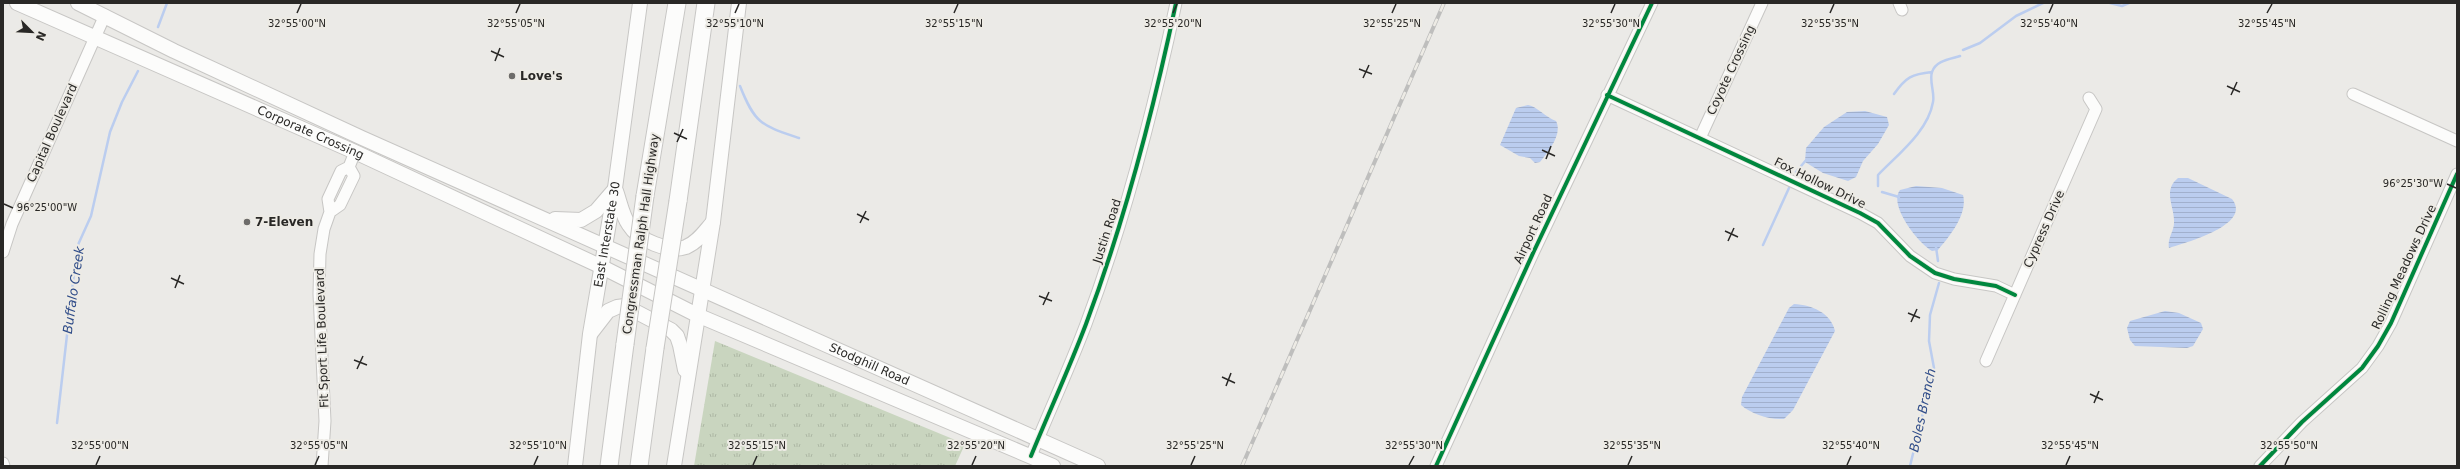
<svg xmlns="http://www.w3.org/2000/svg" width="2460" height="469" font-family="'DejaVu Sans',sans-serif">
	<defs>
		<pattern id="grass-tufts" width="24" height="20" patternUnits="userSpaceOnUse"><rect width="24" height="20" fill="#c9d5bf"/><path d="M3 7l-1-3M5 7V3M7 7l1-3M15 17l-1-3M17 17v-4M19 17l1-3" fill="none" stroke="#adb7a4"/></pattern>
		<pattern id="water-rules" width="6" height="5" patternUnits="userSpaceOnUse"><rect width="6" height="5" fill="#bbcdef"/><path d="M0 2.5h6" fill="none" stroke="#a1b0cd"/></pattern>
	</defs>
	<rect width="100%" height="100%" fill="#ebeae7"/>
	<path fill="url(#grass-tufts)" d="M715 341 965 444 955 466H694Z"/>
	<path fill="url(#water-rules)" d="M1528 105C1538 107 1545 117 1556 121 1563 134 1548 152 1540 162L1535 163 1530 158 1519 156 1500 145 1516 108Z
		M1865 111 1887 117 1889 125 1878 144 1863 161 1856 177 1848 181 1823 173 1805 162 1806 148 1824 127 1847 112Z
		M2178 178H2188L2232 199C2253 225 2184 243 2169 248 2167 239 2174 231 2174 223 2175 207 2162 191 2178 178Z
		M1916 186 1942 188 1963 195C1968 214 1950 236 1938 250L1932 251C1918 243 1888 205 1900 190Z
		M1794 304C1812 305 1831 313 1835 331L1793 410 1784 419C1770 420 1751 414 1741 405L1742 397 1789 308Z
		M2165 311 2179 313 2201 323 2203 329 2193 346 2187 348 2135 346 2130 340 2127 328 2130 321Z"/>
	<g fill="none" stroke-linecap="round" stroke-linejoin="round">
		<path stroke="#bbcdef" stroke-width="2.5" d="M2110 3 2122 6 2129 3
			M158 27 167 3
			M1963 50 1980 43 2016 16 2043 3
			M740 86C755 124 761 125 799 138
			M1894 94C1906 77 1912 74 1932 72
			M1796 172 1807 159
			M1878 186V175C1897 155 1928 132 1933 102 1935 93 1929 81 1932 72 1936 60 1951 59 1960 56
			M1882 192 1899 197
			M1763 245 1789 188
			M1936 247 1938 261
			M57 423 77 247 91 216 110 132 122 102 138 71
			M1910 466 1934 368 1929 341 1930 315 1939 283"/>
		<g stroke="#c7c6c4" stroke-width="13">
			<path id="minor" d="M1899 3 1902 10
				M2353 94 2457 141
				M1607 95 1860 213 1878 223 1910 256 1935 273 1954 279 1996 286 2015 295
				M1700 138 1762 3
				M330 212 340 205 354 176 349 167
				M3 252 12 224 105 15
				M1986 361 2096 109 2089 98
				M1031 456C1049 412 1069 369 1086 324 1125 220 1153 112 1176 3
				M3 463 4 466
				M322 466 325 421 319 294 320 254 324 229 330 212 328 199 341 171 349 167 355 152
				M1436 466 1534 251 1652 3
				M2260 466 2302 422 2362 368 2378 346 2391 323 2457 174"/>
		</g>
		<g stroke="#c7c6c4" stroke-width="16">
			<g id="major">
				<path id="s1" d="M17 3 355 152 602 267 697 315 1053 466"/>
				<path id="s2" d="M78 3 174 51 362 138 1098 466"/>
				<path d="M616 191C620 202 622 215 629 225 638 240 669 253 686 247 698 242 705 231 713 222"/>
				<path d="M555 219 581 220 596 211 615 189"/>
				<path d="M591 333 608 311 617 307 625 306 671 330 677 336 680 345 685 370"/>
				<path id="s3" d="M575 466 590 334 615 188 640 3"/>
				<path d="M674 466 713 222 739 3"/>
			</g>
		</g>
		<g stroke="#c7c6c4" stroke-width="19">
			<path id="highway" d="M645 196 677 3
				M678 201 706 3
				M609 466 625 344
				M639 466 655 348"/>
		</g>
		<use href="#minor" stroke="#fcfcfb" stroke-width="11"/>
		<use href="#major" stroke="#fcfcfb" stroke-width="14"/>
		<use href="#highway" stroke="#fcfcfb" stroke-width="17"/>
		<g stroke="#bebebd" stroke-width="4">
			<path id="rail" d="M1242 466 1444 3"/>
		</g>
		<use href="#rail" stroke="#edebe5" stroke-width="2.5" stroke-dasharray="8" stroke-linecap="butt"/>
		<g stroke="#c7c6c4" stroke-width="19" stroke-linecap="butt">
			<path id="highway-bridge" d="M625 344 645 196
				M655 348 678 201"/>
		</g>
		<use href="#highway-bridge" stroke="#fcfcfb" stroke-width="17"/>
		<g stroke="#edebe5" stroke-width="6">
			<path id="cycleway" d="M1607 95 1860 213 1878 223 1910 256 1935 273 1954 279 1996 286 2015 295
				M1031 456C1049 412 1069 369 1086 324 1125 220 1153 112 1176 3
				M1436 466 1534 251 1652 3
				M2260 466 2302 422 2362 368 2378 346 2391 323 2457 174"/>
		</g>
		<use href="#cycleway" stroke="#00873e" stroke-width="4"/>
	</g>
	<path fill="none" stroke="#292826" stroke-width="1.5" d="M297 13 301 4M516 13 520 4M735 13 739 4M954 13 958 4M1173 13 1177 4M1392 13 1396 4M1611 13 1615 4M1830 13 1834 4M2049 13 2053 4M2267 13 2272 4M491 51 504 57M495 61 500 48M1359 69 1372 74M1363 78 1369 65M2227 86 2240 92M2231 95 2237 82M674 133 687 139M677 142 683 129M1542 150 1555 156M1546 159 1551 146M2447 184 2456 188M4 204 13 208M857 214 869 220M860 223 866 211M1725 231 1738 237M1728 241 1734 228M171 278 184 284M175 288 180 275M1039 296 1052 301M1043 305 1049 292M1908 313 1920 318M1911 322 1917 309M354 360 367 365M357 369 363 356M1222 377 1235 383M1226 386 1231 373M2090 394 2103 400M2094 403 2099 391M96 465 100 456M315 465 319 456M534 465 538 456M753 465 757 456M972 465 976 456M1191 465 1195 456M1409 465 1414 456M1628 465 1632 456M1847 465 1851 456M2066 465 2070 456M2285 465 2289 456"/>
	<g fill="#6d6c6a" stroke="#edebe5" stroke-width="1.5">
		<circle cx="512" cy="76" r="4"/>
		<circle cx="247" cy="222" r="4"/>
	</g>
	<g text-anchor="middle" stroke-width="4" stroke-linejoin="round" paint-order="stroke">
		<g font-size="12" fill="#292826" stroke="#edebe5">
			<text transform="translate(1731 70) rotate(-65)" y="4">Coyote Crossing</text>
			<text transform="translate(52 133) rotate(-66)" y="4">Capital Boulevard</text>
			<text dy="4" stroke="none"><textPath href="#s1" startOffset="321">Corporate Crossing</textPath></text>
			<text transform="translate(1820 183) rotate(26)" y="4">Fox Hollow Drive</text>
			<text transform="translate(1533 229) rotate(-65)" y="4">Airport Road</text>
			<text transform="translate(2044 229) rotate(-66)" y="4">Cypress Drive</text>
			<text transform="translate(1107 231) rotate(-72)" y="4">Justin Road</text>
			<text dy="4" stroke="none"><textPath href="#s3" startOffset="234">East Interstate 30</textPath></text>
			<text transform="translate(641 234) rotate(-82)" y="4">Congressman Ralph Hall Highway</text>
			<text transform="translate(2404 267) rotate(-65)" y="4">Rolling Meadows Drive</text>
			<text transform="translate(322 338) rotate(-92)" y="4">Fit Sport Life Boulevard</text>
			<text dy="4" stroke="none"><textPath href="#s2" startOffset="870">Stodghill Road</textPath></text>
		</g>
		<g font-size="12" font-weight="bold" fill="#292826" stroke="#edebe5" text-anchor="start">
			<text x="520" y="80">Love's</text>
			<text x="255" y="226">7-Eleven</text>
		</g>
		<g font-size="13" font-style="italic" fill="#2f4c89" stroke="#edebe5">
			<text transform="translate(73 290) rotate(-82)" y="5">Buffalo Creek</text>
			<text transform="translate(1922 410) rotate(-78)" y="5">Boles Branch</text>
		</g>
	</g>
	<g font-size="10" text-anchor="middle" fill="#292826" stroke="#edebe5" stroke-width="4" stroke-linejoin="round" paint-order="stroke">
		<text x="297" y="27">32°55'00"N</text>
		<text x="735" y="27">32°55'10"N</text>
		<text x="1392" y="27">32°55'25"N</text>
		<text x="1611" y="27">32°55'30"N</text>
		<text x="1830" y="27">32°55'35"N</text>
		<text x="2049" y="27">32°55'40"N</text>
		<text x="2267" y="27">32°55'45"N</text>
		<text x="516" y="27">32°55'05"N</text>
		<text x="954" y="27">32°55'15"N</text>
		<text x="1173" y="27">32°55'20"N</text>
		<text x="2413" y="187">96°25'30"W</text>
		<text x="47" y="211">96°25'00"W</text>
		<text x="100" y="449">32°55'00"N</text>
		<text x="319" y="449">32°55'05"N</text>
		<text x="538" y="449">32°55'10"N</text>
		<text x="757" y="449">32°55'15"N</text>
		<text x="976" y="449">32°55'20"N</text>
		<text x="1195" y="449">32°55'25"N</text>
		<text x="1414" y="449">32°55'30"N</text>
		<text x="1632" y="449">32°55'35"N</text>
		<text x="1851" y="449">32°55'40"N</text>
		<text x="2070" y="449">32°55'45"N</text>
		<text x="2289" y="449">32°55'50"N</text>
	</g>
	<rect width="2460" height="469" fill="none" stroke="#292826" stroke-width="8"/>
	<g transform="translate(32 32) rotate(114)" stroke="#edebe5" stroke-width="3" paint-order="stroke">
	<path d="M0-3L7 15L0 10L-7 15Z" fill="#292826"/>
	<text y="-6" font-size="11" font-weight="bold" text-anchor="middle" fill="#292826">N</text>
	</g>
</svg>
